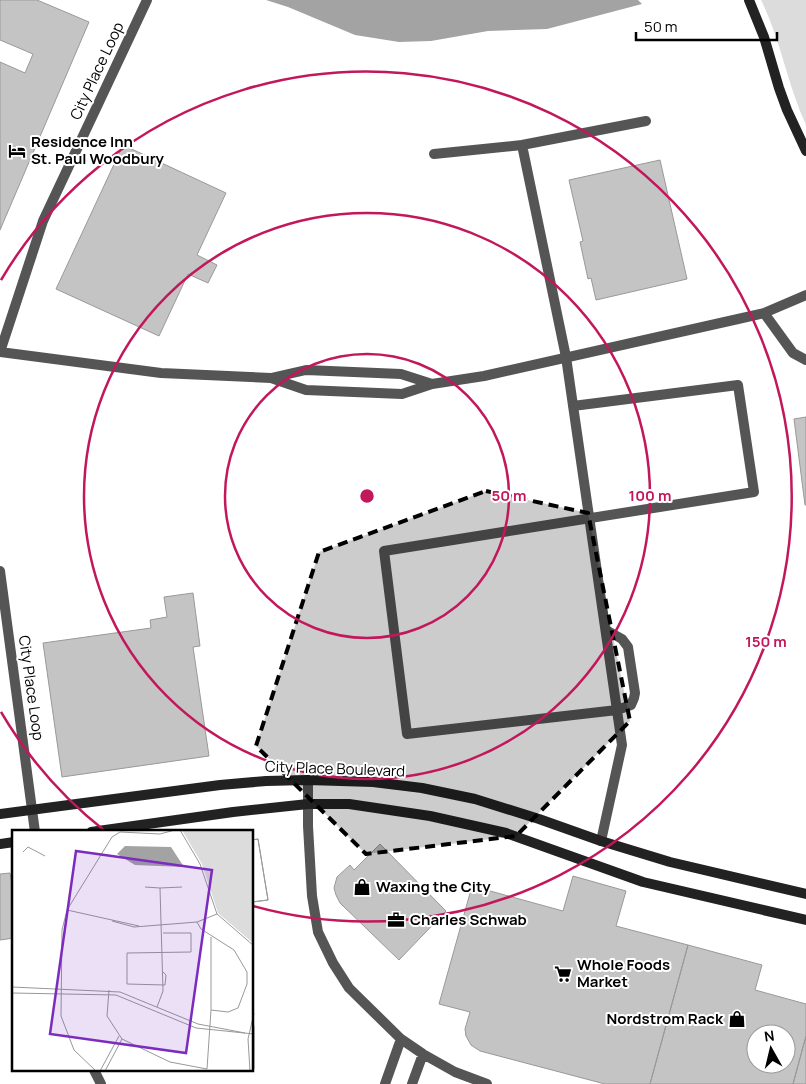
<svg xmlns="http://www.w3.org/2000/svg" width="806" height="1084" font-family="Manrope,sans-serif">
	<rect width="100%" height="100%" fill="#fff"/>
	<path fill="#dcdcdc" d="M761 0H806V125C787 84 781 40 761 0Z"/>
	<path fill="#a3a3a3" d="M266 0H638L642 4 547 29 488 31 431 41 399 42 355 35 288 7Z"/>
	<path fill="#c4c4c4" stroke="#999" fill-rule="evenodd" d="M0 0H37L89 22 0 230V62L25 73 33 54 0 40Z
		M123 145 226 193 197 255 217 265 208 283 188 274 159 336 56 289Z
		M660 160 687 279 596 300 591 278 588 279 580 242 583 241 569 180Z
		M806 417V505H805L794 419Z
		M193 593 200 646 193 647 209 756 62 777 43 643 151 628 150 620 167 617 164 597Z
		M258 839 268 900 252 902V840Z
		M258 839 268 900 252 902V840Z
		M380 844 446 911 399 960 340 903 336 895 334 888 337 877 350 865 354 870Z
		M10 873 14 895V938L0 940V874Z
		M573 876 626 891 616 926 688 945 650 1084H605L480 1051 471 1045 466 1036 465 1029 470 1012 439 1004 472 886 563 911Z
		M688 945 762 965 755 990 806 1004V1036L793 1084H650ZM756 1034H786V1064H756Z
		M806 1036V1084H793Z"/>
	<g fill="none" stroke-linecap="round" stroke-linejoin="round">
		<path stroke="#555" stroke-width="10" d="M434 154 522 145
			M573 406 738 385 754 492 384 551 407 734 617 710 631 705 634 698 635 693 628 647 622 639 606 630
			M601 841 622 745 566 357 522 145 646 121"/>
		<path stroke="#555" stroke-width="10" d="M764 313 793 353 806 360
			M0 352 161 373 271 378 306 370 401 374 432 384
			M0 352 43 221 147 0
			M271 378 306 390 402 394 432 384 484 376 738 319 764 313 806 295
			M0 571 35 832
			M308 780V826L312 896 318 932 333 963 349 988 401 1039 423 1054 455 1072 487 1084
			M94 1070 101 1084
			M385 1084 401 1039
			M412 1084 423 1054"/>
		<path stroke="#222" stroke-width="10" d="M749 0 764 37 779 88 787 110 806 151
			M0 814 220 785 266 781 308 780 373 782 422 788 475 799 539 819 601 841 670 862 806 894
			M91 832 233 812 308 804H349L430 816 506 833 643 882 806 920
			M0 844 14 842"/>
	</g>
	<path fill="#000" fill-opacity="0.2" stroke="#000" stroke-width="4" stroke-dasharray="10 6" stroke-linejoin="round" d="M486 491 588 513 630 721 516 836 366 854 256 746 319 552Z"/>
	<g fill="none" stroke="#c2185b" stroke-width="2.5">
		<circle cx="367" cy="496" r="142"/>
		<circle cx="367" cy="496" r="283"/>
		<path d="M105 831A425 425 0 0 1 1 712M1 280A425 425 0 1 1 253 906"/>
	</g>
	<defs>
		<g id="hotel-bare" transform="scale(1.35)"><path d="M-6-4.5h1.5V1H6V5H4.5V3h-9V5H-6ZM-4 0a1.8 1.8 0 1 1 3.6 0ZM.5 0V-2.5h3Q6-2.5 6 0Z" fill="#000" stroke="#fff" stroke-width="2.5" paint-order="stroke"/></g>
		<g id="shop-bare" transform="scale(1.35)"><path d="M-5-2.5h2.3a2.7 3.5 0 0 1 5.4 0H5L5.5 6h-11ZM-1.5-2.5h3a1.5 2.3 0 0 0-3 0Z" fill="#000" stroke="#fff" stroke-width="2.5" paint-order="stroke"/></g>
		<g id="office-bare" transform="scale(1.35)"><path d="M-6-3h4V-5.5h4V-3h4V5H-6ZM-1-4.5V-3h2v-1.5ZM-6 0V1H6V0Z" fill="#000" stroke="#fff" stroke-width="2.5" paint-order="stroke"/></g>
		<g id="supermarket-bare" transform="scale(1.35)"><path d="M-6-5.5h2.5l.6 2H6L4.5 2H-2.5L-4.4-4H-6ZM-1.5 3.2a1.3 1.3 0 1 0 .1 0ZM3 3.2a1.3 1.3 0 1 0 .1 0Z" fill="#000" stroke="#fff" stroke-width="2.5" paint-order="stroke"/></g>
	</defs>
	<g fill-rule="evenodd">
		<use href="#hotel-bare" x="17" y="151"/>
		<use href="#shop-bare" x="362" y="887"/>
		<use href="#office-bare" x="396" y="920"/>
		<use href="#supermarket-bare" x="563" y="974"/>
		<use href="#shop-bare" x="737" y="1019"/>
	</g>
	<g text-anchor="middle" stroke-width="4" stroke-linejoin="round" paint-order="stroke">
		<g font-size="15" fill="#000" stroke="#fff">
			<text transform="translate(97 71) rotate(-65)" y="5">City Place Loop</text>
			<text transform="translate(31 688) rotate(82)" y="5">City Place Loop</text>
			<text transform="translate(335 769) rotate(2)" y="5">City Place Boulevard</text>
		</g>
		<g font-size="15" font-weight="bold" fill="#000" stroke="#fff" text-anchor="start">
			<text x="31" y="147">Residence Inn<tspan x="31" dy="17">St. Paul Woodbury</tspan></text>
			<text x="376" y="892">Waxing the City</text>
			<text x="410" y="925">Charles Schwab</text>
			<text x="577" y="970">Whole Foods<tspan x="577" dy="17">Market</tspan></text>
			<text x="723" y="1024" text-anchor="end">Nordstrom Rack</text>
		</g>
	</g>
	<g transform="translate(12 830)">
		<rect width="241" height="241" fill="#fff"/>
		<path d="M170 0H241V113L206 83 190 34Z" fill="#dcdcdc"/>
		<path d="M113 16 159 17 172 37 123 35 105 24Z" fill="#a3a3a3"/>
		<path fill="none" stroke="#999" stroke-width="1" d="M168 0 188 34 205 84 242 116M11 22 16 17 33 26M133 57 148 58M55 80 127 96M100 91 122 97 185 92 205 84M151 103H179V122L115 123V154L153 155 154 145 151 142M199 107V180M0 157 108 162 186 194 233 203M97 160 95 186 110 209 158 232 195 239 199 180 216 182 226 178 235 154V142L222 120 189 99 185 92M0 163 104 165 184 198 242 204M145 177 151 161 148 58 170 57M242 196V239M84 241 62 220 49 186 50 100 55 80 100 7 108 2 148 4 163 0M88 241 107 206M93 241 110 209M238 241 236 209 242 183"/>
		<path fill="#7b2cbf" fill-opacity="0.15" stroke="#7b2cbf" stroke-width="2.5" d="M64 21 200 40 174 223 38 204Z"/>
		<rect width="241" height="241" fill="none" stroke="#000" stroke-width="2.5"/>
	</g>
	<circle cx="367" cy="496" r="8" fill="#c2185b" stroke="#fff" stroke-width="2.5"/>
	<g font-size="15" text-anchor="middle" font-weight="bold" fill="#c2185b" stroke="#fff" stroke-width="4" stroke-linejoin="round" paint-order="stroke">
		<text x="509" y="501">50 m</text>
		<text x="650" y="501">100 m</text>
		<text x="766" y="647">150 m</text>
	</g>
	<g transform="translate(771 1049) rotate(352)"><circle r="24" fill="#ffffff" stroke="#999999"/>
	<path d="M0-4L9 19L0 12L-9 19Z" fill="#000000"/>
	<text y="-8" font-size="14" font-weight="bold" text-anchor="middle" fill="#000000">N</text>
	</g>
	<path d="M636 32v8h141v-8" fill="none" stroke="#000000" stroke-width="2.5"/>
	<text x="644" y="32" font-size="15" fill="#000000" stroke="#ffffff" stroke-width="4" paint-order="stroke">50 m</text>
</svg>
